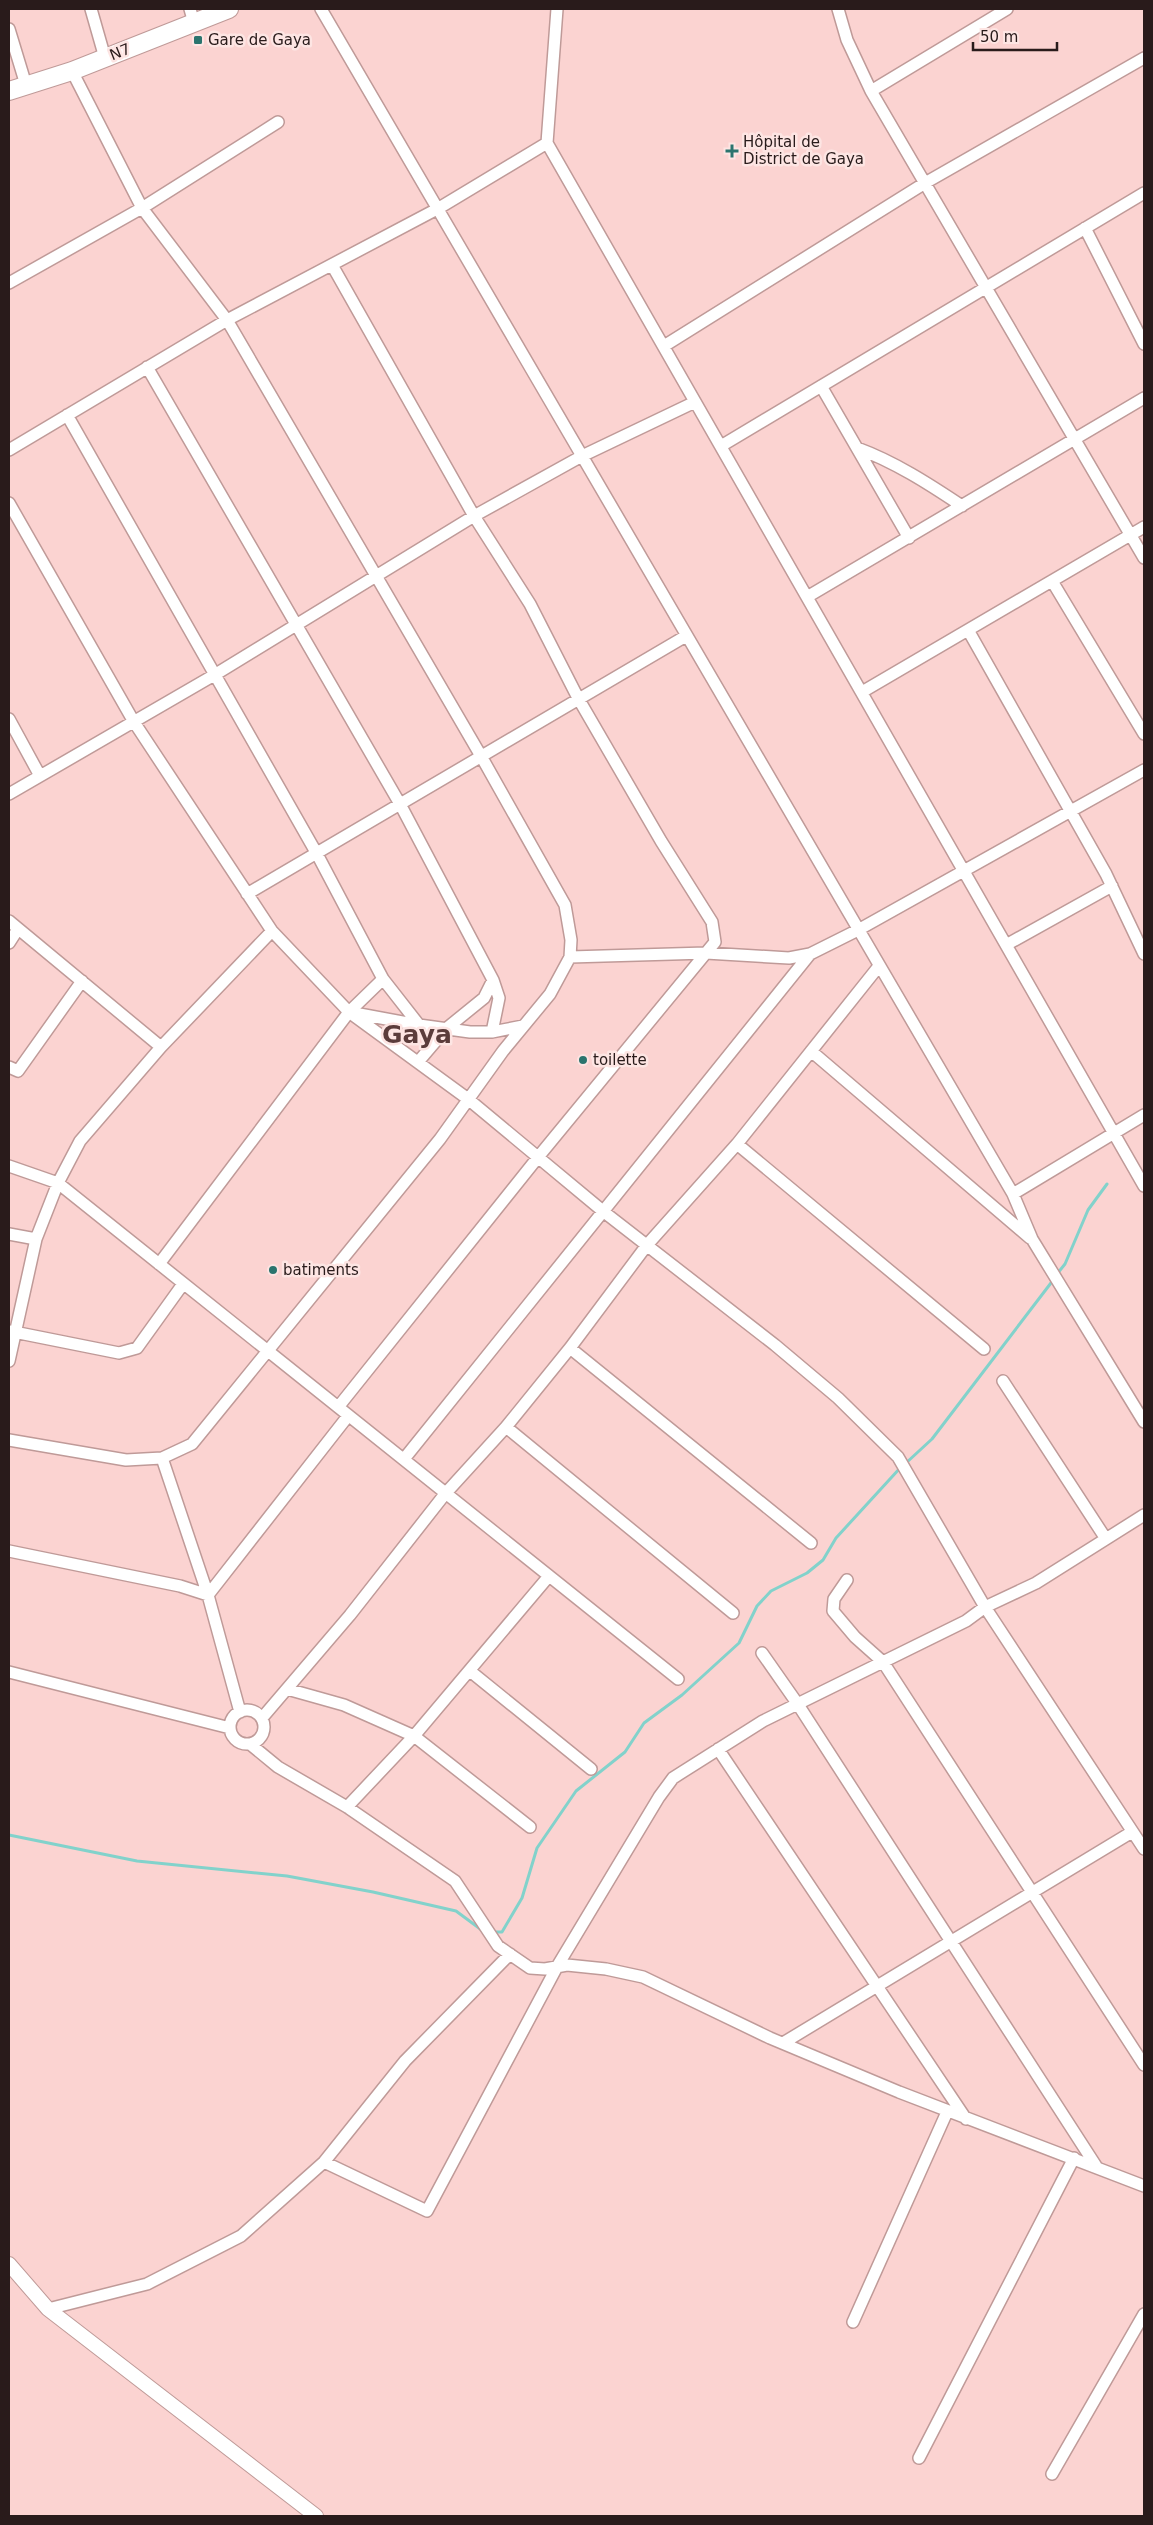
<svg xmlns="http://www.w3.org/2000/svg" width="1153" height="2525" font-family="'DejaVu Sans',sans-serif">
	<rect width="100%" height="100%" fill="#fbd3d1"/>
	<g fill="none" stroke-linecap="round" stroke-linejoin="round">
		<path stroke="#82d2cb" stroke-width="3" d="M1057 1274 1065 1264 1088 1210 1107 1184
			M906 1463 932 1439 1054 1279
			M9 1835 137 1861 287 1876 373 1892 456 1911 483 1931
			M492 1932H502L522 1898 537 1848 576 1791 625 1752 644 1723 682 1695 739 1643 757 1606 771 1591 807 1573 823 1560 836 1538 901 1467"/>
		<g stroke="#bf9a98" stroke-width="14">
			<path id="minor" d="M91 9 105 58
				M190 9 194 23
				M321 9 1013 1194 1032 1239 1144 1422
				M557 9 547 143 1144 1186
				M838 9 847 40 871 91 1144 558
				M9 29 26 85
				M871 91 1007 9
				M1085 228 1144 344
				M332 265 474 516 530 604 578 698 661 841 712 922 715 942 539 1156 339 1406
				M9 283 142 208 278 122
				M664 346 925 183 1144 58
				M147 367 400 804 493 980 499 998 492 1032
				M821 386 909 538
				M67 415 317 854 383 979 419 1025
				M721 446 1144 193
				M857 448C895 462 929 484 962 506
				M9 450 227 320 439 208 547 143
				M9 503 134 722 272 931 349 1012 468 1099 604 1212 775 1345 838 1398 898 1457 985 1607 1144 1849
				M1052 581 1144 734
				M807 597 1144 398
				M968 630 1106 874 1144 954
				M862 692 1144 527
				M9 719 39 774
				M9 794 216 674 474 516 582 456 695 402
				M247 894 686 636
				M9 921 161 1047
				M9 943 18 929
				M1006 945 1112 886
				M570 957 706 953 789 958 810 954 858 930 1144 770
				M354 1013 419 1025 470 1032H492L523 1026
				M811 1051 1030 1238
				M418 1062 447 1028 484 998 493 980
				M9 1067 18 1071 82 981
				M737 1144 984 1349
				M9 1166 58 1183 678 1679
				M1013 1194 1144 1115
				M9 1234 36 1239
				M159 1264 349 1012 383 979
				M9 1331 119 1353 137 1348 183 1284
				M570 1348 811 1543
				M9 1361 36 1239 58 1183 80 1141 161 1047 272 931
				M1003 1381 1106 1539
				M506 1427 733 1613
				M9 1440 126 1460 162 1458 192 1444 440 1139 503 1051 550 994 570 957 571 940 565 905 481 756 227 320 142 208 72 71
				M162 1458 208 1595 240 1712
				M404 1459 810 954
				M9 1551 180 1586 208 1595 348 1416
				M847 1580 834 1599 833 1611 855 1637 883 1662 1144 2065
				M762 1653 797 1703 1096 2166
				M470 1671 591 1769
				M9 1672 230 1728
				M287 1689 344 1705 414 1736 530 1827
				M230 1727a17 17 0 1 1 34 0a17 17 0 1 1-34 0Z
				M262 1718 350 1615 445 1494 506 1427 570 1348 647 1245 737 1144 879 966
				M250 1744 278 1767 347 1807 455 1881 498 1946 530 1968 545 1969 567 1965 606 1969 643 1977 770 2038 899 2092 1144 2186
				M718 1749 966 2119
				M347 1807 414 1736 549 1576
				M783 2043 1132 1832
				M324 2162 427 2211 558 1965 659 1797 673 1778 763 1721 966 1621 985 1607 1036 1583 1144 1515
				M48 2309 147 2284 241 2236 324 2162 405 2061 510 1954
				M853 2322 947 2112
				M919 2458 1074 2158
				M1052 2474 1144 2314"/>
		</g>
		<g stroke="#bf9a98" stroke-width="16">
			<path id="tertiary" d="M9 2264 48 2309 316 2516"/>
		</g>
		<g stroke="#bf9a98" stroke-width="20">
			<path id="primary" d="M9 91 72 71 229 9"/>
		</g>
		<use href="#minor" stroke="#fff" stroke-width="11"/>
		<use href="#tertiary" stroke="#fff" stroke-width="14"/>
		<use href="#primary" stroke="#fff" stroke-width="18"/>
	</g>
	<g fill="#2b746e" stroke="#fde5e3" stroke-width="2">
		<rect x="193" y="35" width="10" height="10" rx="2.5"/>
		<path d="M729.5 143.5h5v5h5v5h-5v5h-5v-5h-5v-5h5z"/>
		<circle cx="583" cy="1060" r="5"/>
		<circle cx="273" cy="1270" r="5"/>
	</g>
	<g text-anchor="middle" stroke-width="5" stroke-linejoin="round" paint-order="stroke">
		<g font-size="15" fill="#291b1b" stroke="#fde5e3" text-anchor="start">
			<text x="208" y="45">Gare de Gaya</text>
			<text x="743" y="147">Hôpital de<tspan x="743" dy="17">District de Gaya</tspan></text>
			<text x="593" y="1065">toilette</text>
			<text x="283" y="1275">batiments</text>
		</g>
		<g font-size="15" fill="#291b1b" stroke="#fde5e3">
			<text transform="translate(120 52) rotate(-22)" y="5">N7</text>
		</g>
		<g font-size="25" font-weight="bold" fill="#5b3c3b" stroke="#fde5e3">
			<text x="417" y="1043">Gaya</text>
		</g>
	</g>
	<rect width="1153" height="2525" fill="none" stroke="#291b1b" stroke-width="20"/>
	<path d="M973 42v8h84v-8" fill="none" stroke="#291b1b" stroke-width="2.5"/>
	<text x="980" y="42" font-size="15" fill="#291b1b" stroke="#fde5e3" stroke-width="4" paint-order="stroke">50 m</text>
</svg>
